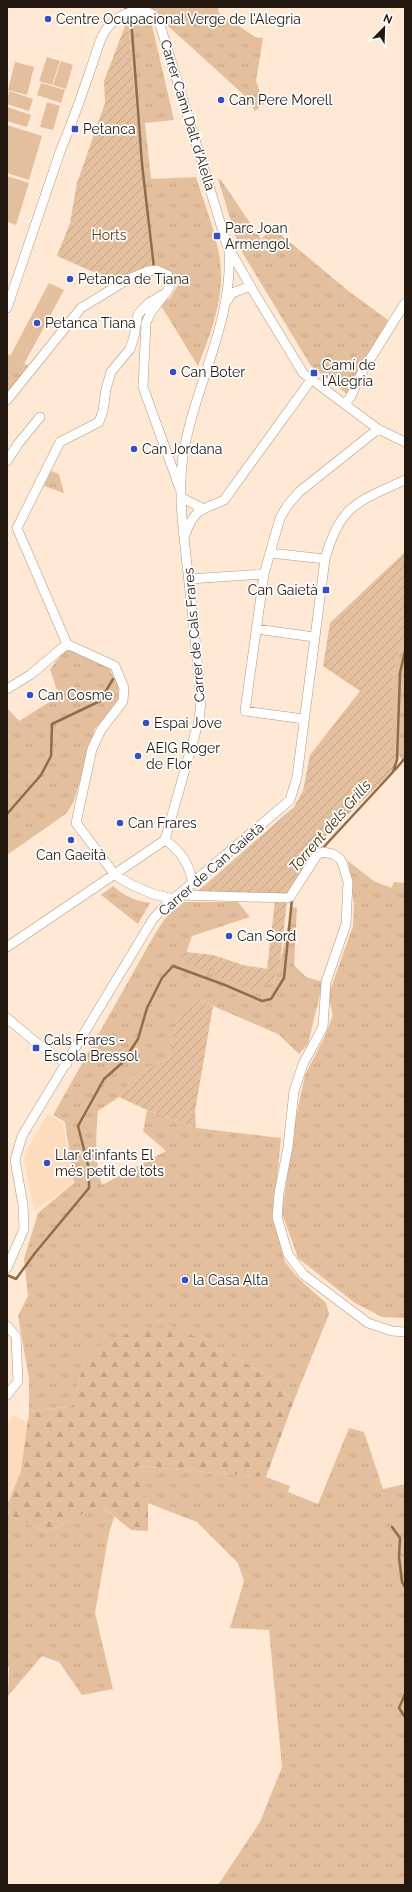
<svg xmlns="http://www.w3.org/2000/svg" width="412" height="1892" font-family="Raleway,sans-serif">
	<defs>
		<pattern id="grass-tufts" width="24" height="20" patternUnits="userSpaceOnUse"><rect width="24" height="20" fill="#e4bf9d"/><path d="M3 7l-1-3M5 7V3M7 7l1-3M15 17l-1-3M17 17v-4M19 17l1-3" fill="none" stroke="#c3a386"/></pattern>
		<pattern id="forest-firs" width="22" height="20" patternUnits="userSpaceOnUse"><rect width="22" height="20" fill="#e4bf9d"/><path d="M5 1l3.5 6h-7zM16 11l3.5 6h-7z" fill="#c3a386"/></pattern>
		<pattern id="garden-furrows" width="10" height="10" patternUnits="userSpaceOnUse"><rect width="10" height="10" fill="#e4bf9d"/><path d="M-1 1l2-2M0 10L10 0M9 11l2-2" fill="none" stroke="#c3a386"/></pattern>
	</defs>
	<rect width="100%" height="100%" fill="#ffe8d4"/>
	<path fill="#fddbbd" d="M48 1114 63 1124 73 1180 71 1185 34 1211 24 1160 28 1148Z
		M13 1415 29 1423 21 1471 7 1505V1424Z"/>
	<path fill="url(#grass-tufts)" d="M147 7H219L218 12 255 37 263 38 256 81 264 104 255 111 244 95Z
		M151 21 174 120 145 123 151 179 196 177C206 210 222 245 221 280 220 310 209 338 198 366L160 304 170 298 178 285C171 273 166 268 152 265L128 24Z
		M218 179 221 180 261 239 271 230 281 235 351 293 388 320 347 394 311 366 239 247Z
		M7 354 30 367 7 395Z
		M51 471 59 474 64 493 44 486Z
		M405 633V764L392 746V688L395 665Z
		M66 649 108 666 118 686 119 698 107 717 95 728 74 801 67 813 7 855V708L19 721 59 696 50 669Z
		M348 861 374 881 391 888 394 882 405 883V1318L382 1317 355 1303 298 1258 282 1213 295 1122 305 1075 324 1038 333 1015 328 996 353 926 354 905Z
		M113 886C124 896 136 901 150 903L138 924 101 895Z
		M184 902H238L250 917 192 936 183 962 273 983 280 963 292 907 297 908 294 965 306 977 323 982 308 1044 299 1054 278 1034 199 1000 177 1021 168 1059 138 1071 119 1097 98 1111C96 1137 94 1160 102 1185L166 1151 143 1131 147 1110 196 1128 281 1138 273 1217 285 1262 298 1278 326 1303 329 1314 293 1403 277 1381 214 1346 87 1351 72 1406 29 1412V1379L18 1316 28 1296 24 1259 38 1213 74 1183 65 1122 53 1115 156 932 166 917Z
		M349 1428 364 1432 383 1489 405 1484V1885H218L260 1822 282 1767 269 1630 230 1628 244 1581 238 1563 197 1522 148 1503 136 1466 266 1477 290 1486 288 1492 318 1504Z
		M12 1493 9 1515 47 1532 100 1505 114 1517 109 1533 95 1613 113 1689 82 1695 59 1662 42 1656 8 1696 9 1667H7V1505Z"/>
	<path fill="url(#forest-firs)" d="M171 1325 214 1346 277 1381 293 1403 266 1477 137 1466 148 1503V1531L131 1530 100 1505 47 1532 9 1515 12 1493 21 1471 29 1412 72 1406 87 1351 139 1329Z"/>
	<path fill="url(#garden-furrows)" d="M128 24 152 265 118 280 91 271 57 256 70 223 77 183 105 103 104 81 125 26Z
		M405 552V633L395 665 392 688 393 747 399 757 394 770 327 835 293 883 288 895 196 893 294 807 303 791 310 755 360 691 323 666 330 623Z
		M275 901H287L280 963 273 983 251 990 183 962 186 952 213 955 243 965 267 969Z
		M199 1000 213 1006 195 1111 196 1128 147 1110 119 1097 138 1071 168 1059 177 1021Z"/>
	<path fill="#e4bf9d" d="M47 57 60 61 52 85 39 81Z
		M61 61 73 65 66 89 53 85Z
		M15 62 34 67 27 95 8 90Z
		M41 83 65 90 61 103 37 95Z
		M9 91 33 99 29 111 7 104Z
		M47 102 60 106 53 130 40 127Z
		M7 107 31 115 27 127 7 121Z
		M7 125 42 136 29 180 7 173Z
		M7 176 29 183 16 225 7 222Z
		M49 283 64 290 24 364 10 356Z"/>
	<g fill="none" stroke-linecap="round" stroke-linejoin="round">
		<path stroke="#916d4a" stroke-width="2.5" d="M125 7 131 18 142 164 154 268
			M395 770 405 758
			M7 814 41 775 51 756 52 724 100 701 113 679
			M321 850 393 772 397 760 400 673 405 651
			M7 1275 16 1279 35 1253 89 1188V1169L78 1126 104 1079 122 1063 138 1039 147 1008 162 978 173 966 225 985 262 1001 271 999 284 978 292 899
			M392 1527 400 1538 399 1557 402 1582 405 1587
			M405 1694 399 1708 405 1717"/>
		<g stroke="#b39982" stroke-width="10">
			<path id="street" d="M227 301 232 293 248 287 252 289
				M7 308 61 149C72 124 81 97 90 71 95 58 98 43 105 31 113 20 125 11 139 11 150 10 157 17 161 28L227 245 252 289 303 373 378 429 405 442
				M7 400 81 308 127 280 148 271 157 270 168 275 170 285 168 290 151 312 146 323 143 387 180 489
				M345 404 351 396 362 372 405 303
				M7 461 18 444 40 417
				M182 498 202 508
				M185 535C195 508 200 511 224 500L311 380
				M270 553 325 559
				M189 579 264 574
				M256 629 314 637
				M67 644 17 528 60 442 99 422 103 411 106 389 111 372 130 349 134 337 138 314 149 303 162 295
				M67 644 115 666 124 688 123 701 101 730 92 749 76 823 115 875 132 885 153 894 174 899
				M7 689 30 675 67 644
				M304 719 245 711 264 574 280 518 287 506 299 492 378 429
				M165 840C181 851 190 865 193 884
				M179 895 287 898 290 897 317 855 323 852 333 854 340 859 343 865 348 882 346 924 326 982 323 1027 303 1064 294 1091 288 1147 279 1193 277 1217 288 1254 303 1274 368 1323 392 1331 405 1332
				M7 947 165 840 199 720 201 701C197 662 194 622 189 583 185 542 177 497 183 456 194 386 233 324 229 251
				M7 1018 38 1044 67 1064
				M7 1268 24 1229 23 1205 15 1160 22 1136 153 919 164 907 290 800 297 777 325 559C340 505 357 502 405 480
				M7 1326 16 1336 18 1381 7 1395"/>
		</g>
		<use href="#street" stroke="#fff" stroke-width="9"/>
	</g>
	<g fill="#354ec0" stroke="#fff" stroke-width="1.5">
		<circle cx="48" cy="19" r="4"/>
		<circle cx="221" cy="100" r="4"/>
		<rect x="71" y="125" width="8" height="8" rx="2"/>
		<rect x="213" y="232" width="8" height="8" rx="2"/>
		<circle cx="70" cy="279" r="4"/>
		<circle cx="37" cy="323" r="4"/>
		<circle cx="173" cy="372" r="4"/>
		<rect x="310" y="369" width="8" height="8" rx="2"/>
		<circle cx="134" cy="449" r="4"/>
		<rect x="322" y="586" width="8" height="8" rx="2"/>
		<circle cx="30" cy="695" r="4"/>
		<circle cx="146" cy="723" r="4"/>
		<circle cx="138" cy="756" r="4"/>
		<circle cx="120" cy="823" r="4"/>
		<circle cx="71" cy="840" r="4"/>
		<circle cx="229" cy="936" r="4"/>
		<rect x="32" y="1044" width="8" height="8" rx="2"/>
		<circle cx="47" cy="1163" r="4"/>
		<circle cx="185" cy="1280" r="4"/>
	</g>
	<g text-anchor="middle" stroke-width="3.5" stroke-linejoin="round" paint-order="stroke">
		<g font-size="14" fill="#22180f" stroke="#fff" text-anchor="start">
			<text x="56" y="24">Centre Ocupacional Verge de l'Alegria</text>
			<text x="229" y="105">Can Pere Morell</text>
			<text x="83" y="134">Petanca</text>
			<text x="225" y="233">Parc Joan<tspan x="225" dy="16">Armengol</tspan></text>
			<text x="78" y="284">Petanca de Tiana</text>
			<text x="45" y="328">Petanca Tiana</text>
			<text x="322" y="370">Camí de<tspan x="322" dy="16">l'Alegria</tspan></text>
			<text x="181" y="377">Can Boter</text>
			<text x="142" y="454">Can Jordana</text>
			<text x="318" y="595" text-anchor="end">Can Gaietà</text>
			<text x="38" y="700">Can Cosme</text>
			<text x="154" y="728">Espai Jove</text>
			<text x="146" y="753">AEIG Roger<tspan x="146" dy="16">de Flor</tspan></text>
			<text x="128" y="828">Can Frares</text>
			<text x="71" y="860" text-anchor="middle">Can Gaeità</text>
			<text x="237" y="941">Can Sord</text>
			<text x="44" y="1045">Cals Frares -<tspan x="44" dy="16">Escola Bressol</tspan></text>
			<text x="55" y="1160">Llar d'infants El<tspan x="55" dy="16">més petit de tots</tspan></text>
			<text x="193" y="1285">la Casa Alta</text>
		</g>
		<g font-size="14" fill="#22180f" stroke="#fff">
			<text transform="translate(188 115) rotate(73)" y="5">Carrer Camí Dalt d'Alella</text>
			<text transform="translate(194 635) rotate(-95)" y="5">Carrer de Cals Frares</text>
			<text transform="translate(211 869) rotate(-41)" y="5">Carrer de Can Gaietà</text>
		</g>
		<g font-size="14" fill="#5e3c19" stroke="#fff">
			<text x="109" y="240">Horts</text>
		</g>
		<g font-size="15" font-style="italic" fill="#4a2904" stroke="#fff">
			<text transform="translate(330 826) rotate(-49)" y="5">Torrent dels Grills</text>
		</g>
	</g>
	<rect width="412" height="1892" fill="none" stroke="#22180f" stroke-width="16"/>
	<g transform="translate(384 28) rotate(23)" stroke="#ffffff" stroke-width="3" paint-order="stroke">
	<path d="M0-3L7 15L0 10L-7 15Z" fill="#22180f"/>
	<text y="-6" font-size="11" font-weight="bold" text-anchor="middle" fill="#22180f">N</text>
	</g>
</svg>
